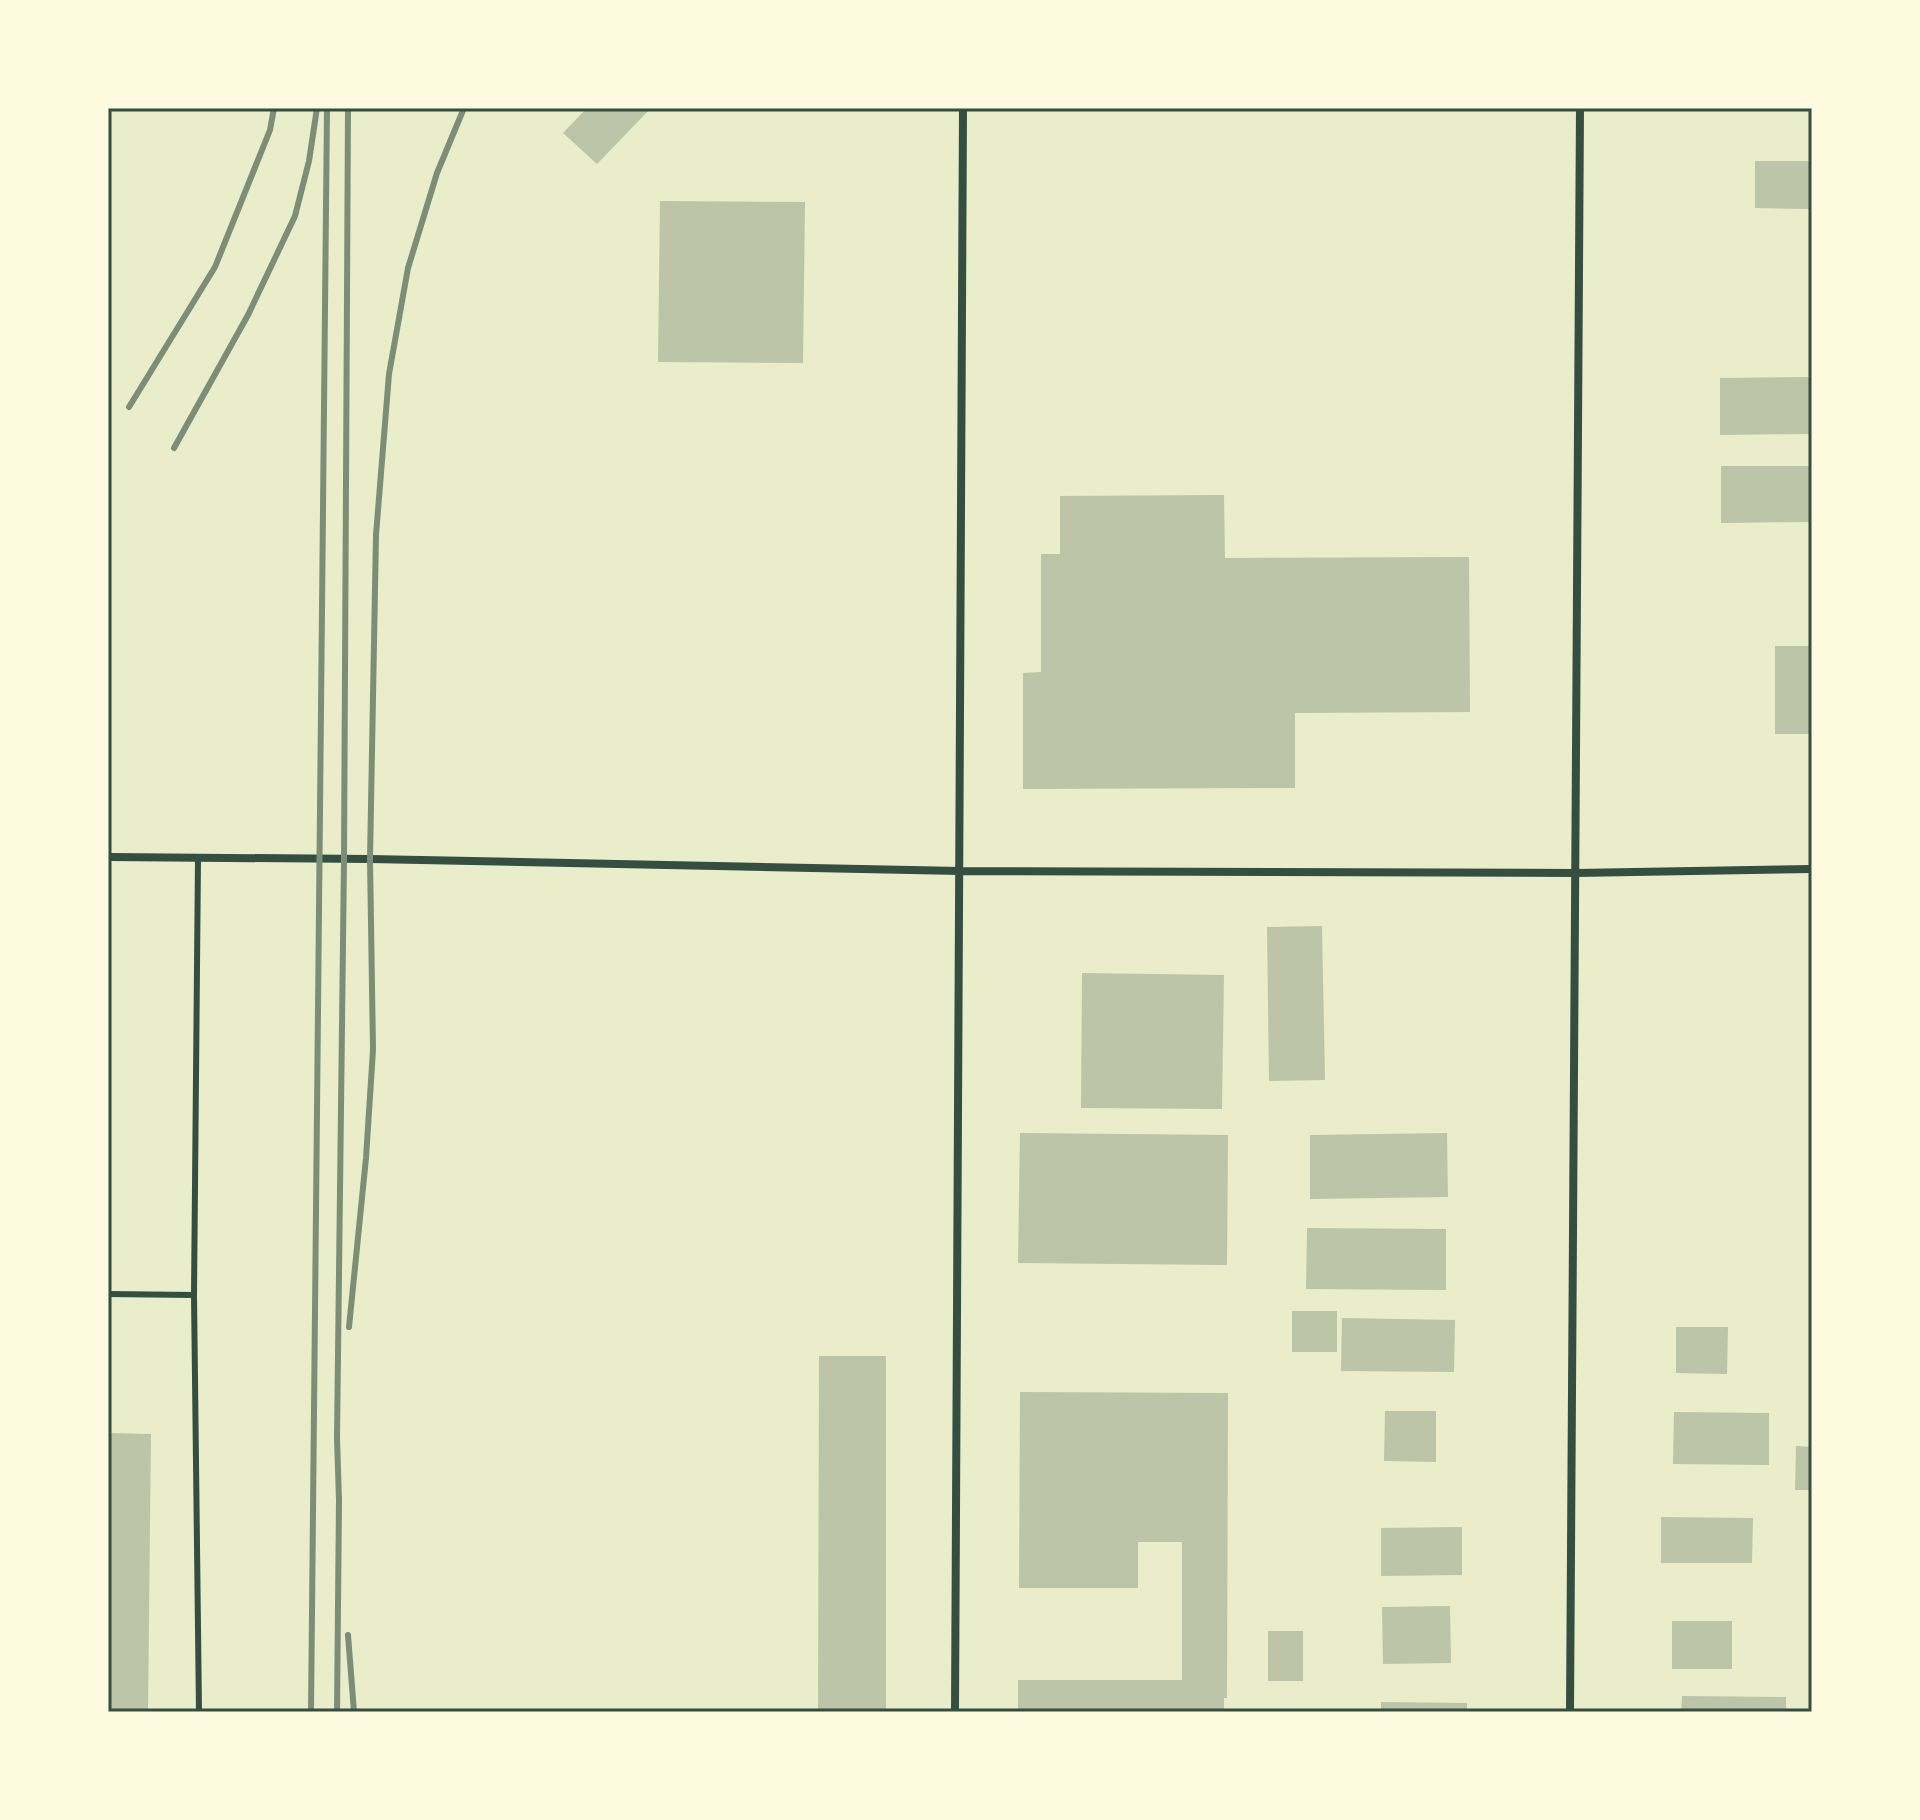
<svg xmlns="http://www.w3.org/2000/svg" width="1920" height="1820" font-family="Literata,serif">
	<rect width="100%" height="100%" fill="#e9edc9"/>
	<path fill="#bcc5a7" d="M587 108H651L597 164 563 133Z
		M1755 161H1812V209L1755 208Z
		M660 201 805 202 803 363 658 362Z
		M1812 377V434L1720 435V378Z
		M1721 466H1812V522L1721 523Z
		M1224 495 1225 558 1469 557 1470 712 1295 713V788L1023 789V673L1041 672V554H1060V496Z
		M1775 646H1812V734H1775Z
		M1322 926 1325 1080 1269 1081 1267 927Z
		M1082 973 1224 975 1222 1109 1081 1108Z
		M1020 1133 1228 1135 1227 1265 1018 1263Z
		M1447 1133 1448 1197 1310 1199V1135Z
		M1307 1228 1446 1229V1290L1306 1289Z
		M1292 1311H1337V1352H1292Z
		M1342 1318 1455 1320 1454 1372 1341 1371Z
		M1676 1327H1728L1727 1374 1676 1373Z
		M819 1356H886V1712H818Z
		M1020 1392 1228 1393 1227 1698H1224V1712H1018V1680H1182V1542H1138V1588H1019Z
		M1385 1411H1436V1462L1384 1461Z
		M1674 1412 1769 1413V1465L1673 1464Z
		M108 1433 151 1434 148 1712H108Z
		M1796 1446 1812 1447V1490H1795Z
		M1661 1517 1753 1518 1752 1563H1661Z
		M1462 1527V1575L1381 1576V1528Z
		M1450 1606 1451 1663 1383 1664 1382 1607Z
		M1672 1621H1732V1669H1672Z
		M1268 1631H1303V1681H1268Z
		M1682 1696 1786 1697V1712H1681Z
		M1381 1702 1467 1703V1712H1381Z"/>
	<g fill="none" stroke-linecap="round" stroke-linejoin="round">
		<path stroke="#344e41" stroke-width="6" d="M108 1294 194 1295 198 858
			M194 1295 199 1712"/>
		<path stroke="#344e41" stroke-width="8" d="M108 857 370 859 960 871 1576 873 1812 869
			M955 1712 963 108
			M1570 1712 1580 108"/>
		<path stroke="#7c8e77" stroke-width="6" d="M129 407 215 267 270 130 274 108
			M174 448 248 315 295 216 309 161 317 108
			M349 1327 366 1158 373 1050 370 859 376 535 389 374 408 268 437 173 464 108
			M348 1635 354 1712
			M311 1712 327 108
			M337 1712 339 1500 337 1438 344 860 348 108"/>
	</g>
	<rect width="1920" height="1820" fill="none" stroke="#fefae0" stroke-width="220"/>
	<rect x="110" y="110" width="1700" height="1600" fill="none" stroke="#344e41" stroke-width="3"/>
</svg>
